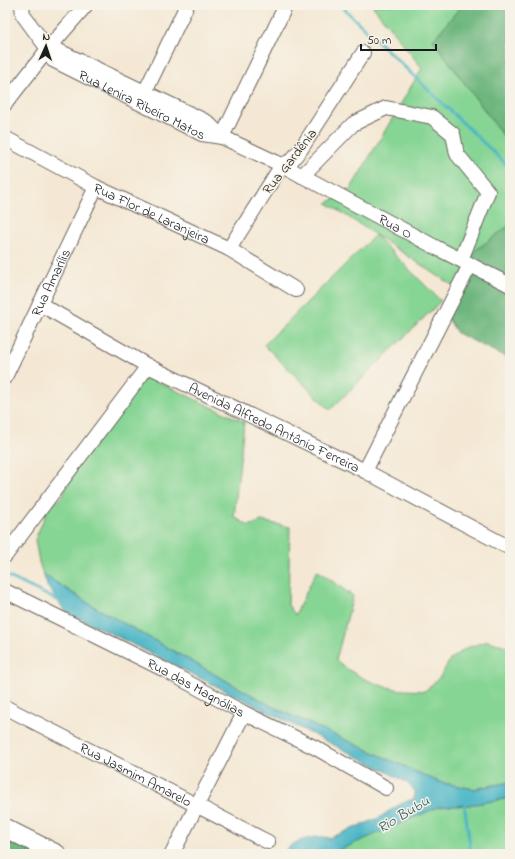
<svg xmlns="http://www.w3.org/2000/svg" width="515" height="859" font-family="'Indie Flower',sans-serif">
	<rect width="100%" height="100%" fill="#f7f3e8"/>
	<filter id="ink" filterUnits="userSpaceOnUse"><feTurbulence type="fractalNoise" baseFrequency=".025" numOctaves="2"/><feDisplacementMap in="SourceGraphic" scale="8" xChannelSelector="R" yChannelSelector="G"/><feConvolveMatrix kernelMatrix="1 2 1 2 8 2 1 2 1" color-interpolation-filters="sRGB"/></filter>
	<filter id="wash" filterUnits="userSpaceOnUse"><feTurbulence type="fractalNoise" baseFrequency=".012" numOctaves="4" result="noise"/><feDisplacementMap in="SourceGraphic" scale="16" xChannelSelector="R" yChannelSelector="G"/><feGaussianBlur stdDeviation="0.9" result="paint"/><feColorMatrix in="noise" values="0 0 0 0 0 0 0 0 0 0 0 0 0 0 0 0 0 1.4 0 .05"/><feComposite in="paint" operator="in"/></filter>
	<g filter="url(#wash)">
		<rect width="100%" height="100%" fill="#f4e8d4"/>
		<path fill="#87d594" stroke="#527858" d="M372 5H462L433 40 510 145V225L476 250 455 287 327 203 350 190 422 68Z
			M375 235 441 301 330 410 264 345Z
			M145 376 244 422 234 517 249 526 261 521 290 527 288 605 295 615 317 570 353 596 336 660C350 673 372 684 391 688 401 691 414 690 425 691L440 677 450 660 466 648 487 641 503 645 510 648V782L474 789 439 782 275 708 93 606 43 574 39 562 35 540 47 511 62 496 76 466Z
			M510 798V854H330L438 807 469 805Z"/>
		<path fill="#6db67e" stroke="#44694d" d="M462 5H510V145L433 40Z
			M510 225V359L457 333 442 309 476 250Z
			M5 836 40 854H5Z"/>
		<path fill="#4ab5c6" stroke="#336871" d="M43 574 93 606 275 708 439 782 474 789 510 782V798L469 805 438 807 330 854H283C289 841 316 834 329 838L379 818C387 812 404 801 414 799L415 795V791L406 782 368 762 106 631 66 612 47 586V584Z"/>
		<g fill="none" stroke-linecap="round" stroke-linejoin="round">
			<path stroke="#4ab5c6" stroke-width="3" d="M340 5 510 168
				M5 575 61 602
				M464 802 471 854"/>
		</g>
	</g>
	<g filter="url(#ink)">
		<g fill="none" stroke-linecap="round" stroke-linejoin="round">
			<g stroke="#68635c" stroke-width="16">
				<g id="minor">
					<path id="s1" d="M22 5 23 15 48 49 53 60 202 134 222 137 282 165 437 248 510 285"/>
					<path d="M48 49 59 51 207 122 222 137"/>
					<path d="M145 92 187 5"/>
					<path d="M5 104 48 49 86 5"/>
					<path d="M222 137 286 5"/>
					<path id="s2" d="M5 138 96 187 229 249 296 290"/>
					<path d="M302 176 353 124 386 108 432 117 453 134 457 154 488 192 461 260"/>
					<path d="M229 249 282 165 291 161 301 149 363 53"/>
					<path id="s3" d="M40 304 148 366 365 471 510 548"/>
					<path id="s4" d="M5 377 96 187"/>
					<path d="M365 471 470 265"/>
					<path d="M5 556 148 366"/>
					<path id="s5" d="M5 591 163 669 244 713 316 748 386 788"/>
					<path id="s6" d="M5 707 268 842"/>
					<path d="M172 854 244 713"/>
				</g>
			</g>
			<g stroke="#68635c" stroke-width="20">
				<path id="major" d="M5 828 57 854"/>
			</g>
			<use href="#minor" stroke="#fff" stroke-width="14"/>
			<use href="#major" stroke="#fff" stroke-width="18"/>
		</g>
	</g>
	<g text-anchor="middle" stroke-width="3" stroke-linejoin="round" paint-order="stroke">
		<g font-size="14" fill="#1c1c1c" stroke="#f7f3e8">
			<text dy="5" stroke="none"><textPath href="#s1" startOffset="164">Rua Lenira Ribeiro Matos</textPath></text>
			<text transform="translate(289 161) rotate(-52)" y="5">Rua Gardênia</text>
			<text dy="5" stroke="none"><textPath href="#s2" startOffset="165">Rua Flor de Laranjeira</textPath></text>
			<text dy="5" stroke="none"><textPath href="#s1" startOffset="446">Rua O</textPath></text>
			<text dy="5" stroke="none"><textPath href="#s4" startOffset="105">Rua Amarílis</textPath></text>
			<text dy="5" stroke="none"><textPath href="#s3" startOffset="265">Avenida Alfredo Antônio Ferreira</textPath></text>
			<text dy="5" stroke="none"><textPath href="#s5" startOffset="214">Rua das Magnólias</textPath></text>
			<text dy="5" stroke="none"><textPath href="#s6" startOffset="147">Rua Jasmim Amarelo</textPath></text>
		</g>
		<g font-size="15" font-style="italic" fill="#2e5960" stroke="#f7f3e8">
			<text transform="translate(403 814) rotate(-31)" y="5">Rio Bubu</text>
		</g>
	</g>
	<rect width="515" height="859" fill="none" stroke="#f7f3e8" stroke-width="20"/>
	<g transform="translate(46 46) rotate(3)" stroke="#f7f3e8" stroke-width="3" paint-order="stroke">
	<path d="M0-3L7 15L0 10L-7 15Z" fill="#1c1c1c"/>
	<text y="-6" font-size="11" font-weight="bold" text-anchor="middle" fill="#1c1c1c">N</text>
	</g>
	<path d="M361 44v6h75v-6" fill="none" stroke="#1c1c1c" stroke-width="2"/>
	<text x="367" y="44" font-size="12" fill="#1c1c1c" stroke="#f7f3e8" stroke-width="3" paint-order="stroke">50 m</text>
</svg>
